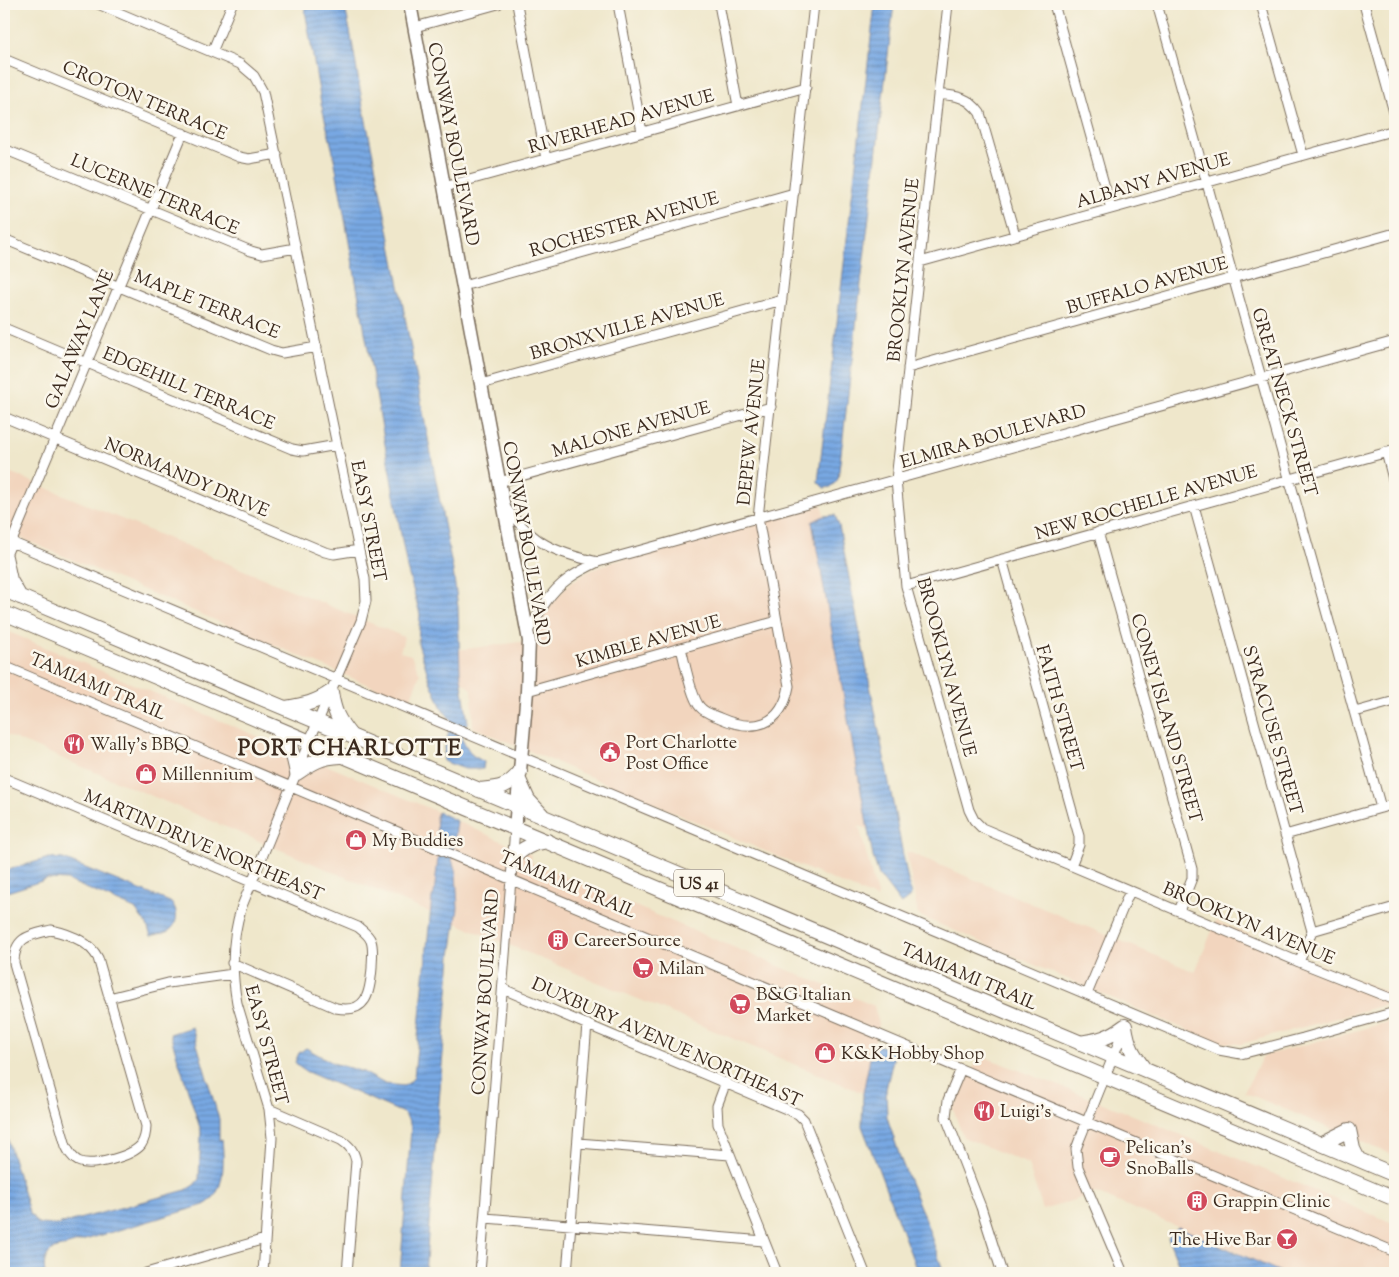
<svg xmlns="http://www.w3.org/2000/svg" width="1399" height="1277" font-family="'Sorts Mill Goudy',serif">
	<defs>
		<pattern id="water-rules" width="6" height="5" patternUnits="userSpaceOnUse" patternTransform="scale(1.25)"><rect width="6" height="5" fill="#78a8e3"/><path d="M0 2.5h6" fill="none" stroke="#6489b7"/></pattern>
	</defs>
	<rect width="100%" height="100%" fill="#fbf7ec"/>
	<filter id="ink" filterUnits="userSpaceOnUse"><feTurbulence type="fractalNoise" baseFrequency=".02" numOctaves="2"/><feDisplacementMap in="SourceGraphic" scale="10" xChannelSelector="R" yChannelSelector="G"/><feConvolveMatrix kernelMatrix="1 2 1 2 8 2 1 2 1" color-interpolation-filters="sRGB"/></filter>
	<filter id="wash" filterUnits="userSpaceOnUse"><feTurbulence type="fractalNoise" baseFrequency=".0096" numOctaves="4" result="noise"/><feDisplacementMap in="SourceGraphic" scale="20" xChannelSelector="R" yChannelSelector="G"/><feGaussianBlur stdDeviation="1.12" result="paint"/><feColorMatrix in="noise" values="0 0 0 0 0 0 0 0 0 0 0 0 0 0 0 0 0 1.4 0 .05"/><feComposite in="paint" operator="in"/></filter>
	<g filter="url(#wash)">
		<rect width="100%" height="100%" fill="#efe7cb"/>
		<path fill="#f2d5be" d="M4 470 404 637 400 652 411 655 420 674 409 702 4 531Z
			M822 505 824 516 812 523 868 829 859 826 878 899 473 727 472 689 461 681 458 650 536 640 539 627 549 608 567 586 589 571 613 562Z
			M4 630 438 812 436 817 437 832 440 839 439 854 431 913 4 734Z
			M457 821 530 854 532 863 874 1006 879 1024 863 1093 456 923 458 908 456 872 452 860Z
			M906 851 1195 972 1216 921 1395 996V1002L1241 1044 1215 1042 918 915Z
			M1395 1020V1156L1244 1092 1263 1056Z
			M980 1055 1128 1113 1395 1224V1273H1283L1231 1249 1096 1193 1043 1210 1028 1164 963 1137 953 1109Z"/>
		<path fill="url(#water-rules)" stroke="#5a6980" d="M304 4H344C353 39 357 76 364 111 396 264 424 418 453 571L458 607 460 671 468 723 464 726 462 740 472 755 484 762 483 769H465L443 761C444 746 449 734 451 720L442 708 430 681 418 643 420 614 407 568 333 152 321 103Z
			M875 4H894L838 479 831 487 824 488 818 482Z
			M835 515 839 526 911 896 901 904 879 875 873 857 812 522 824 516Z
			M438 812 457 821 452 860 456 872 458 908 451 956 425 1273H400L411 1129C410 1122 408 1118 403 1113L305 1071 299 1067 295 1062 299 1053 306 1048 333 1063 363 1072 385 1084 404 1086 410 1082 414 1077 432 897 434 894 440 840 437 832 436 817Z
			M49 858 63 859 170 902C178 907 179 923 170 930 166 933 157 934 151 936L147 925 135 909 67 880 48 879 4 893V871Z
			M192 1027 219 1119V1140L222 1139C224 1161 226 1194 204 1205L54 1249C45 1255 43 1263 45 1273H4V1127L29 1212 38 1224 57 1225 186 1190 194 1185 199 1179 201 1131 170 1034Z
			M873 1043 895 1051 886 1089 887 1117 901 1160 926 1222 944 1273H918L862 1126 863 1093Z
			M1178 1227 1283 1273H1238L1226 1268 1213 1273H1182L1168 1238Z"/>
	</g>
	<g filter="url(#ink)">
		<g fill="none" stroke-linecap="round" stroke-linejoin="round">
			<g stroke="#7a6c5b" stroke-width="11">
				<path id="street" d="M98 4 240 64 254 76 263 92 365 579 366 601 361 621 309 742 242 906C231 939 231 970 237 1003L269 1109 272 1138 263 1273
					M517 4 546 159
					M618 4 642 132
					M719 4 738 106
					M948 4 896 480 906 586 969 810 974 820 982 828 1299 962 1395 1000
					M1054 4 1111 209
					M1157 4 1381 808
					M1261 4 1303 155
					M1364 4 1395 116
					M415 27 498 4
					M212 52 232 4
					M4 59 239 157 249 159 277 154
					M938 94C958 96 968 97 980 113L1015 235
					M4 149 251 251 262 254 296 248
					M444 187 806 87
					M4 239 271 350 282 353 317 347
					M920 262 1395 130
					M463 286 794 193
					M4 328 292 449 303 451 337 445
					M908 368 1395 233
					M481 384 782 300
					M4 417 325 552 334 554 359 550
					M1386 452 1395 487
					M499 482 771 407
					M1194 506 1312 931 1299 962
					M505 507C535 544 552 552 598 562
					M1098 532 1192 869V878L1179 911
					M4 539 1219 1050 1241 1054 1303 1038 1395 1012
					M1002 559 1079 836V845L1071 866
					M4 560 183 133
					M906 586 1395 450
					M527 632C535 622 539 612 546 602 559 582 577 572 598 562L1395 341
					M681 648C685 663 691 697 700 707 705 713 713 715 720 718 754 733 782 726 789 686L758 518 814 4
					M4 666 1395 1252
					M527 691 777 621
					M1355 712 1395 701
					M4 778 358 927C363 931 369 935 371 941 374 949 372 959 372 968 370 993 367 1014 336 1008L232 963
					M1285 835 1395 804
					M51 930C70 934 89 941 98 958L146 1126C146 1133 145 1139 141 1145 132 1156 91 1168 78 1161 72 1158 69 1152 66 1146L14 963C14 937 30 935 51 930Z
					M1312 931 1395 907
					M503 989 798 1114 804 1120 865 1273
					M1087 994 1130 891
					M109 998 168 983 233 974
					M961 1069 948 1100 946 1117 981 1207 1002 1273
					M726 1082 717 1106 718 1124 777 1273
					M269 1109 341 1140C350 1146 354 1151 356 1161L347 1273
					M578 1143 730 1155
					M485 1218 764 1241
					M146 1273 265 1239
					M480 1273 515 828
					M567 1273 587 1024
					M1123 1273 1078 1167 1076 1149 1079 1141 1125 1027"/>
			</g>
			<g stroke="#7a6c5b" stroke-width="15">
				<path id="secondary" d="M410 4 529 641 527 691 515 828"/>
			</g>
			<g stroke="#7a6c5b" stroke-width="16">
				<path id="primary" d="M5 557 10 580 20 597
					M4 590 1395 1175
					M4 613 1395 1199
					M285 708C303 705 316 703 331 692 334 712 338 720 351 736
					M279 731C292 747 293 754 297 773 313 762 321 757 341 756
					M519 780 528 800 542 815
					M479 790C499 788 507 788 520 772
					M513 858C524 847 532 844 547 841
					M1080 1043C1099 1040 1109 1038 1125 1026 1128 1046 1133 1054 1145 1070
					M1321 1144 1349 1130 1353 1149 1358 1159"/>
			</g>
			<use href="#street" stroke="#fff" stroke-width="9"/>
			<use href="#secondary" stroke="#fff" stroke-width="12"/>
			<use href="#primary" stroke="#fff" stroke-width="14"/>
		</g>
	</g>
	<defs>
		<g id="restaurant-disc" transform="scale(1.125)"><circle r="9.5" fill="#d1495b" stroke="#fbf7ec"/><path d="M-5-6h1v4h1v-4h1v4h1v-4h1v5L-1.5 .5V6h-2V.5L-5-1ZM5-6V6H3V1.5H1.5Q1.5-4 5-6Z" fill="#fff"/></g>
		<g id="civic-disc" transform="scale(1.125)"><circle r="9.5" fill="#d1495b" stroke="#fbf7ec"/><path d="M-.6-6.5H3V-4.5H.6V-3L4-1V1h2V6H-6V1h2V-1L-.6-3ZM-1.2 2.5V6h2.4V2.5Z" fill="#fff"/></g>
		<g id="shop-disc" transform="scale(1.125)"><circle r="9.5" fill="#d1495b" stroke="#fbf7ec"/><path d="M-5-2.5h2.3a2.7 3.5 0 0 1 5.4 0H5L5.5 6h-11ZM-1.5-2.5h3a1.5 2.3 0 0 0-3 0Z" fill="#fff"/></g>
		<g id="building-disc" transform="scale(1.125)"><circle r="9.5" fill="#d1495b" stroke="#fbf7ec"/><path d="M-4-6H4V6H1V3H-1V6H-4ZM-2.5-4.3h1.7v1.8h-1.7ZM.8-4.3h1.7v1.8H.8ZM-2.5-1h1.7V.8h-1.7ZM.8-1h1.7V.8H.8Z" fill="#fff"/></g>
		<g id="supermarket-disc" transform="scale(1.125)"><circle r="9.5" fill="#d1495b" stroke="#fbf7ec"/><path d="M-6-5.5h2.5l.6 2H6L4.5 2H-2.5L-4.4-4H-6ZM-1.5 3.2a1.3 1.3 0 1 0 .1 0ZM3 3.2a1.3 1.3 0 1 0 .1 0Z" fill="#fff"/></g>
		<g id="cafe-disc" transform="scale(1.125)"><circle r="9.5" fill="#d1495b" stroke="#fbf7ec"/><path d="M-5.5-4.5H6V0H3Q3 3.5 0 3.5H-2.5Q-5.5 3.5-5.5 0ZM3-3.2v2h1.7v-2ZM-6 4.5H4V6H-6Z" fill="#fff"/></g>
		<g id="bar-disc" transform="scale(1.125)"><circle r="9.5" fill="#d1495b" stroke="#fbf7ec"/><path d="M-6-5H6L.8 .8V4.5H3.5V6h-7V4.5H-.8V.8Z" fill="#fff"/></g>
	</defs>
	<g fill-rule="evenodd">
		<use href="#restaurant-disc" x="74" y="744"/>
		<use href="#civic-disc" x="610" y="752"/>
		<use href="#shop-disc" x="146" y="774"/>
		<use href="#shop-disc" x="356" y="840"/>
		<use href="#building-disc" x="558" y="940"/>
		<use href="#supermarket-disc" x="643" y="968"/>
		<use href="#supermarket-disc" x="740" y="1004"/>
		<use href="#shop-disc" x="825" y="1053"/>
		<use href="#restaurant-disc" x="984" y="1111"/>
		<use href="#cafe-disc" x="1110" y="1157"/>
		<use href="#building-disc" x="1197" y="1201"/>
		<use href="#bar-disc" x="1287" y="1239"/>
	</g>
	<g text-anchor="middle" stroke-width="5" stroke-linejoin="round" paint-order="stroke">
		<rect fill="#fbf7ec" stroke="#75685c" stroke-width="1" x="674" y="869.5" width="50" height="27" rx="4"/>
		<g font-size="16" font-weight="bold" fill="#3b2a1e">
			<text x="699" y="889">US 41</text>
		</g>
		<g font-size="18" fill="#3b2a1e" stroke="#fbf7ec">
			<text transform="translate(145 100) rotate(23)" y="6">CROTON TERRACE</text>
			<text transform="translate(621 121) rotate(-16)" y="6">RIVERHEAD AVENUE</text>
			<text transform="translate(454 144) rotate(79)" y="6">CONWAY BOULEVARD</text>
			<text transform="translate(1153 180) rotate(-16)" y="6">ALBANY AVENUE</text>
			<text transform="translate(155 194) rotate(23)" y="6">LUCERNE TERRACE</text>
			<text transform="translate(624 224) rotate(-16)" y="6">ROCHESTER AVENUE</text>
			<text transform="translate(903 270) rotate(-84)" y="6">BROOKLYN AVENUE</text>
			<text transform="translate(1147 285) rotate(-16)" y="6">BUFFALO AVENUE</text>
			<text transform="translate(207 304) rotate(22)" y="6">MAPLE TERRACE</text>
			<text transform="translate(627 326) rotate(-16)" y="6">BRONXVILLE AVENUE</text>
			<text transform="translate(79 339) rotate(-67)" y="6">GALAWAY LANE</text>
			<text transform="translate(189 388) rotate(23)" y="6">EDGEHILL TERRACE</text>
			<text transform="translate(1285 402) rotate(74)" y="6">GREAT NECK STREET</text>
			<text transform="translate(631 429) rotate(-16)" y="6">MALONE AVENUE</text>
			<text transform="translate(751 432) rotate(-84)" y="6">DEPEW AVENUE</text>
			<text transform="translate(993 436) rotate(-16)" y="6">ELMIRA BOULEVARD</text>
			<text transform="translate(187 477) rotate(23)" y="6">NORMANDY DRIVE</text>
			<text transform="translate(1146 502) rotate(-16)" y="6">NEW ROCHELLE AVENUE</text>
			<text transform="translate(369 521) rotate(79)" y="6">EASY STREET</text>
			<text transform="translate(527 543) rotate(80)" y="6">CONWAY BOULEVARD</text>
			<text transform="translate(648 641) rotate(-16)" y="6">KIMBLE AVENUE</text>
			<text transform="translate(947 667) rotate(75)" y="6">BROOKLYN AVENUE</text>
			<text transform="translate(98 686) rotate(23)" y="6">TAMIAMI TRAIL</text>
			<text transform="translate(1060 708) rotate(74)" y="6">FAITH STREET</text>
			<text transform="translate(1167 718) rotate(74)" y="6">CONEY ISLAND STREET</text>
			<text transform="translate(1273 730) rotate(74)" y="6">SYRACUSE STREET</text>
			<text transform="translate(204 845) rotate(23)" y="6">MARTIN DRIVE NORTHEAST</text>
			<text transform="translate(568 884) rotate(23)" y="6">TAMIAMI TRAIL</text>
			<text transform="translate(1249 923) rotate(23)" y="6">BROOKLYN AVENUE</text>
			<text transform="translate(969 976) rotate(23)" y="6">TAMIAMI TRAIL</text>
			<text transform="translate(485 992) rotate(-86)" y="6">CONWAY BOULEVARD</text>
			<text transform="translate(667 1042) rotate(24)" y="6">DUXBURY AVENUE NORTHEAST</text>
			<text transform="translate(267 1045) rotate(75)" y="6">EASY STREET</text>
		</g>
		<g font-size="18" fill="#3b2a1e" stroke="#fbf7ec" text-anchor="start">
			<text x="626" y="748">Port Charlotte<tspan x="626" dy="21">Post Office</tspan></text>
			<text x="90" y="750">Wally's BBQ</text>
			<text x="162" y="780">Millennium</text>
			<text x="372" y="846">My Buddies</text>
			<text x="574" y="946">CareerSource</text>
			<text x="659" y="974">Milan</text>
			<text x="756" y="1000">B&amp;G Italian<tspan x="756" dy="21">Market</tspan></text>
			<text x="841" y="1059">K&amp;K Hobby Shop</text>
			<text x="1000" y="1117">Luigi's</text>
			<text x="1126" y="1153">Pelican's<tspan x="1126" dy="21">SnoBalls</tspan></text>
			<text x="1213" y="1207">Grappin Clinic</text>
			<text x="1271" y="1245" text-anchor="end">The Hive Bar</text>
		</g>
		<g font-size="22" font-weight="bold" letter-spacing="1" fill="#3b2a1e" stroke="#fbf7ec">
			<text x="350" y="755">PORT CHARLOTTE</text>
		</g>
	</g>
	<rect width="1399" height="1277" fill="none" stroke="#fbf7ec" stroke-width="20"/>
</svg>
